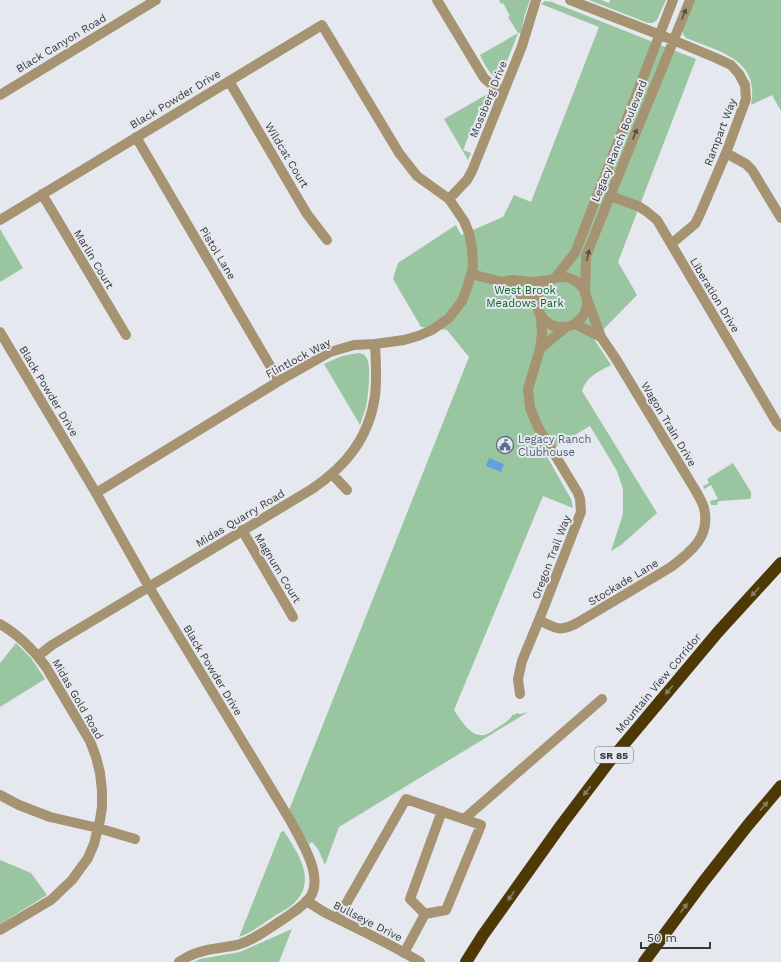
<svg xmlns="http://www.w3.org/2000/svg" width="781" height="962" font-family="'Work Sans',sans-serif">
	<rect width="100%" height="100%" fill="#e5e8ee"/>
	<path fill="#99c6a0" d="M499 0H530L525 14 521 33H518L502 74C493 84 484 63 480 55L518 33 508 17 510 16 503 3 501 4Z
		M589 0H601L609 3 610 0H666L657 20 653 23H648Z
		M695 0H781V111L772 95 751 105C760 59 720 52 686 38L683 34V30Z
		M545 1 552 2 696 59 618 262 637 295 594 339 611 365C598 372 587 376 582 391L657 513 621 545 611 551 623 514V489L617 471 590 426 545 453 571 499 573 508 543 496 454 710C459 718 470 735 480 735 487 736 492 731 497 728 505 723 509 721 513 714L515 715 516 713 520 714 528 712 339 827 325 865 318 849 312 842 309 844 289 810 469 357 447 330 421 327 393 279 398 263 456 225 461 235 503 217 514 195 531 202 599 27 541 4Z
		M491 92 493 94 491 95 492 99 488 111 480 108 463 150 471 153 468 160 444 119Z
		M0 229 23 268 0 282Z
		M358 353C361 353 364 354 366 357 372 364 368 397 366 407 364 413 362 419 360 425L324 364 342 356Z
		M733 463 751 492V498L749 499 720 501 718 502 717 505H711L710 501 718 499 711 485 704 489 703 486 709 483 707 479Z
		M16 643 31 658 45 679 0 707V663Z
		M284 831C296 851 317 878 296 901 291 907 283 911 276 915 264 923 253 932 239 937L281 832Z
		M0 860 31 873 47 895 0 924Z
		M292 929 279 962H194L200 959 240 952Z"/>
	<path fill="#63a0e2" d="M489 458 504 464 501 472 486 466Z"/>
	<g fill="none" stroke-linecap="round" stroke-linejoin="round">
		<path stroke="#a69371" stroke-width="10" d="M437 0 484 78C490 84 496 88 503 91
			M570 0 673 40 716 58 731 65 739 74 745 85 746 99 726 153 700 214 695 224 671 244
			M229 81 307 214 327 240
			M0 95 156 0
			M136 137 279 381
			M726 153 746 164 752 170 781 218
			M42 194 126 335
			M610 196 638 206 646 211 657 220 777 423 781 427
			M449 199 467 180 472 171 522 46 536 0
			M0 220 322 25 399 153 417 176 449 199 464 221 469 233 472 248 473 268 467 288 462 301 449 318 432 330 418 336 404 340 375 344 354 345 330 352 279 381 96 493
			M471 274 502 282 511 280 533 282 550 280
			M537 302a25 25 0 1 1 50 0a25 25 0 1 1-50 0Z
			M555 278 575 253 673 0
			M502 282 509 288 537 304
			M585 294 586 256 610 196 690 0
			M575 324 601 337
			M0 332 96 493 149 587 290 820C300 839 322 872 312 894 307 904 291 914 282 920 268 929 254 940 237 945 227 947 217 948 207 950 197 952 188 956 179 962
			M540 349 566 327
			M332 474 347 490
			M242 530 293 617
			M539 620C556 629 560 632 577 623L671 567C691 552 711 536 704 508 702 501 698 495 694 488L616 359 601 337 587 299
			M0 624C19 635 33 649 46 667L90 741 96 757 100 773 102 791V807L100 820 94 844 88 858 72 880 51 900 0 930
			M38 656 52 645 312 489C346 466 369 438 375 396 377 379 376 361 375 344
			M520 694 518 679 522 661 539 620 581 512 580 499 578 493 538 427 530 408 528 389 540 349 542 333 541 318 540 314
			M0 795 19 805 50 817 98 828 135 839
			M464 819 602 699
			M306 901C314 905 321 911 330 915 360 930 391 944 420 962
			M425 914 410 899 442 811
			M338 918 406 799 481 825 446 910 425 914 404 953"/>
		<path stroke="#4e3805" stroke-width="12" d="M466 962 483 935 562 824 609 762 718 632 781 563
			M644 962 704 881 748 825 781 786"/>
	</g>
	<defs><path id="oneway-solid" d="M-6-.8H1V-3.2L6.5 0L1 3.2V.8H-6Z"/></defs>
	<g fill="#545048">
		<use href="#oneway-solid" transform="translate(684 14) rotate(-68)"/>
		<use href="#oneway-solid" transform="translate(635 134) rotate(-68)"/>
		<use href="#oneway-solid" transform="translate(588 255) rotate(-77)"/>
	</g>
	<g fill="#8a7e62">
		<use href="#oneway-solid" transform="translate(755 592) rotate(133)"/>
		<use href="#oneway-solid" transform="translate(669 690) rotate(130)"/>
		<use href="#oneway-solid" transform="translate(587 791) rotate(127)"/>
		<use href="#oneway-solid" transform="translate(764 806) rotate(-50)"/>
		<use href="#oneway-solid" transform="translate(511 896) rotate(125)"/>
		<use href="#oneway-solid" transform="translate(684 908) rotate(-53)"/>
	</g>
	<defs>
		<g id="civic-ring" transform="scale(0.9)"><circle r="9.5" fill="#e5e8ee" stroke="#5c6f8a" stroke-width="1.5"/><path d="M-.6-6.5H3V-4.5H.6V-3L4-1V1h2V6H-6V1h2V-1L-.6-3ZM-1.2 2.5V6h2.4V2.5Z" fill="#5c6f8a"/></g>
	</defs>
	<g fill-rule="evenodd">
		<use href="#civic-ring" x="505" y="445"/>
	</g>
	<g text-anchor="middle" stroke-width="4" stroke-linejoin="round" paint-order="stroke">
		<rect fill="#e5e8ee" stroke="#6c6e71" stroke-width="1" x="595" y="747" width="38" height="16" rx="3"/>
		<g font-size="10" font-weight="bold" fill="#38393b">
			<text x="614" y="759">SR 85</text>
		</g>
		<g font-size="11" fill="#38393b" stroke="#e5e8ee">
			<text transform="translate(61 43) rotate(-31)" y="4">Black Canyon Road</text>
			<text transform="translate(175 99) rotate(-31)" y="4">Black Powder Drive</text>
			<text transform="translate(488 99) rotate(-68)" y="4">Mossberg Drive</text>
			<text transform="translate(720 132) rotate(-69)" y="4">Rampart Way</text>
			<text transform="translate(619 141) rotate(-68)" y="4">Legacy Ranch Boulevard</text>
			<text transform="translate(287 155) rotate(59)" y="4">Wildcat Court</text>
			<text transform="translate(218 253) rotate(59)" y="4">Pistol Lane</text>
			<text transform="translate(94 259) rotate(59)" y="4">Marlin Court</text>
			<text transform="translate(715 295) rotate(59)" y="4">Liberation Drive</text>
			<text transform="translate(298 358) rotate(-28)" y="4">Flintlock Way</text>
			<text transform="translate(49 391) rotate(59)" y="4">Black Powder Drive</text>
			<text transform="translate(669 424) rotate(59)" y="4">Wagon Train Drive</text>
			<text transform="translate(240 518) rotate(-31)" y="4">Midas Quarry Road</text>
			<text transform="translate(551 557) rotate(-69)" y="4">Oregon Trail Way</text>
			<text transform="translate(278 568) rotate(59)" y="4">Magnum Court</text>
			<text transform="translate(623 582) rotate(-31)" y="4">Stockade Lane</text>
			<text transform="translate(213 670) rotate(59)" y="4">Black Powder Drive</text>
			<text transform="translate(658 683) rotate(-50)" y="4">Mountain View Corridor</text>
			<text transform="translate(78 699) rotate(60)" y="4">Midas Gold Road</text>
			<text transform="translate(368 921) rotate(27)" y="4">Bullseye Drive</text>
		</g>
		<g font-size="11" fill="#0f642b" stroke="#e5e8ee">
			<text x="525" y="294">West Brook<tspan x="525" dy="13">Meadows Park</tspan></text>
		</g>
		<g font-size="11" fill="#4e5e75" stroke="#e5e8ee" text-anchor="start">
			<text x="518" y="443">Legacy Ranch<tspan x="518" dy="13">Clubhouse</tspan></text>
		</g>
	</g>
	<path d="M641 942v6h69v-6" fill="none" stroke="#38393b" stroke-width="2"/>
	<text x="647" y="942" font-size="12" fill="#38393b" stroke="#e5e8ee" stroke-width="3" paint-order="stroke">50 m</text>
</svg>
